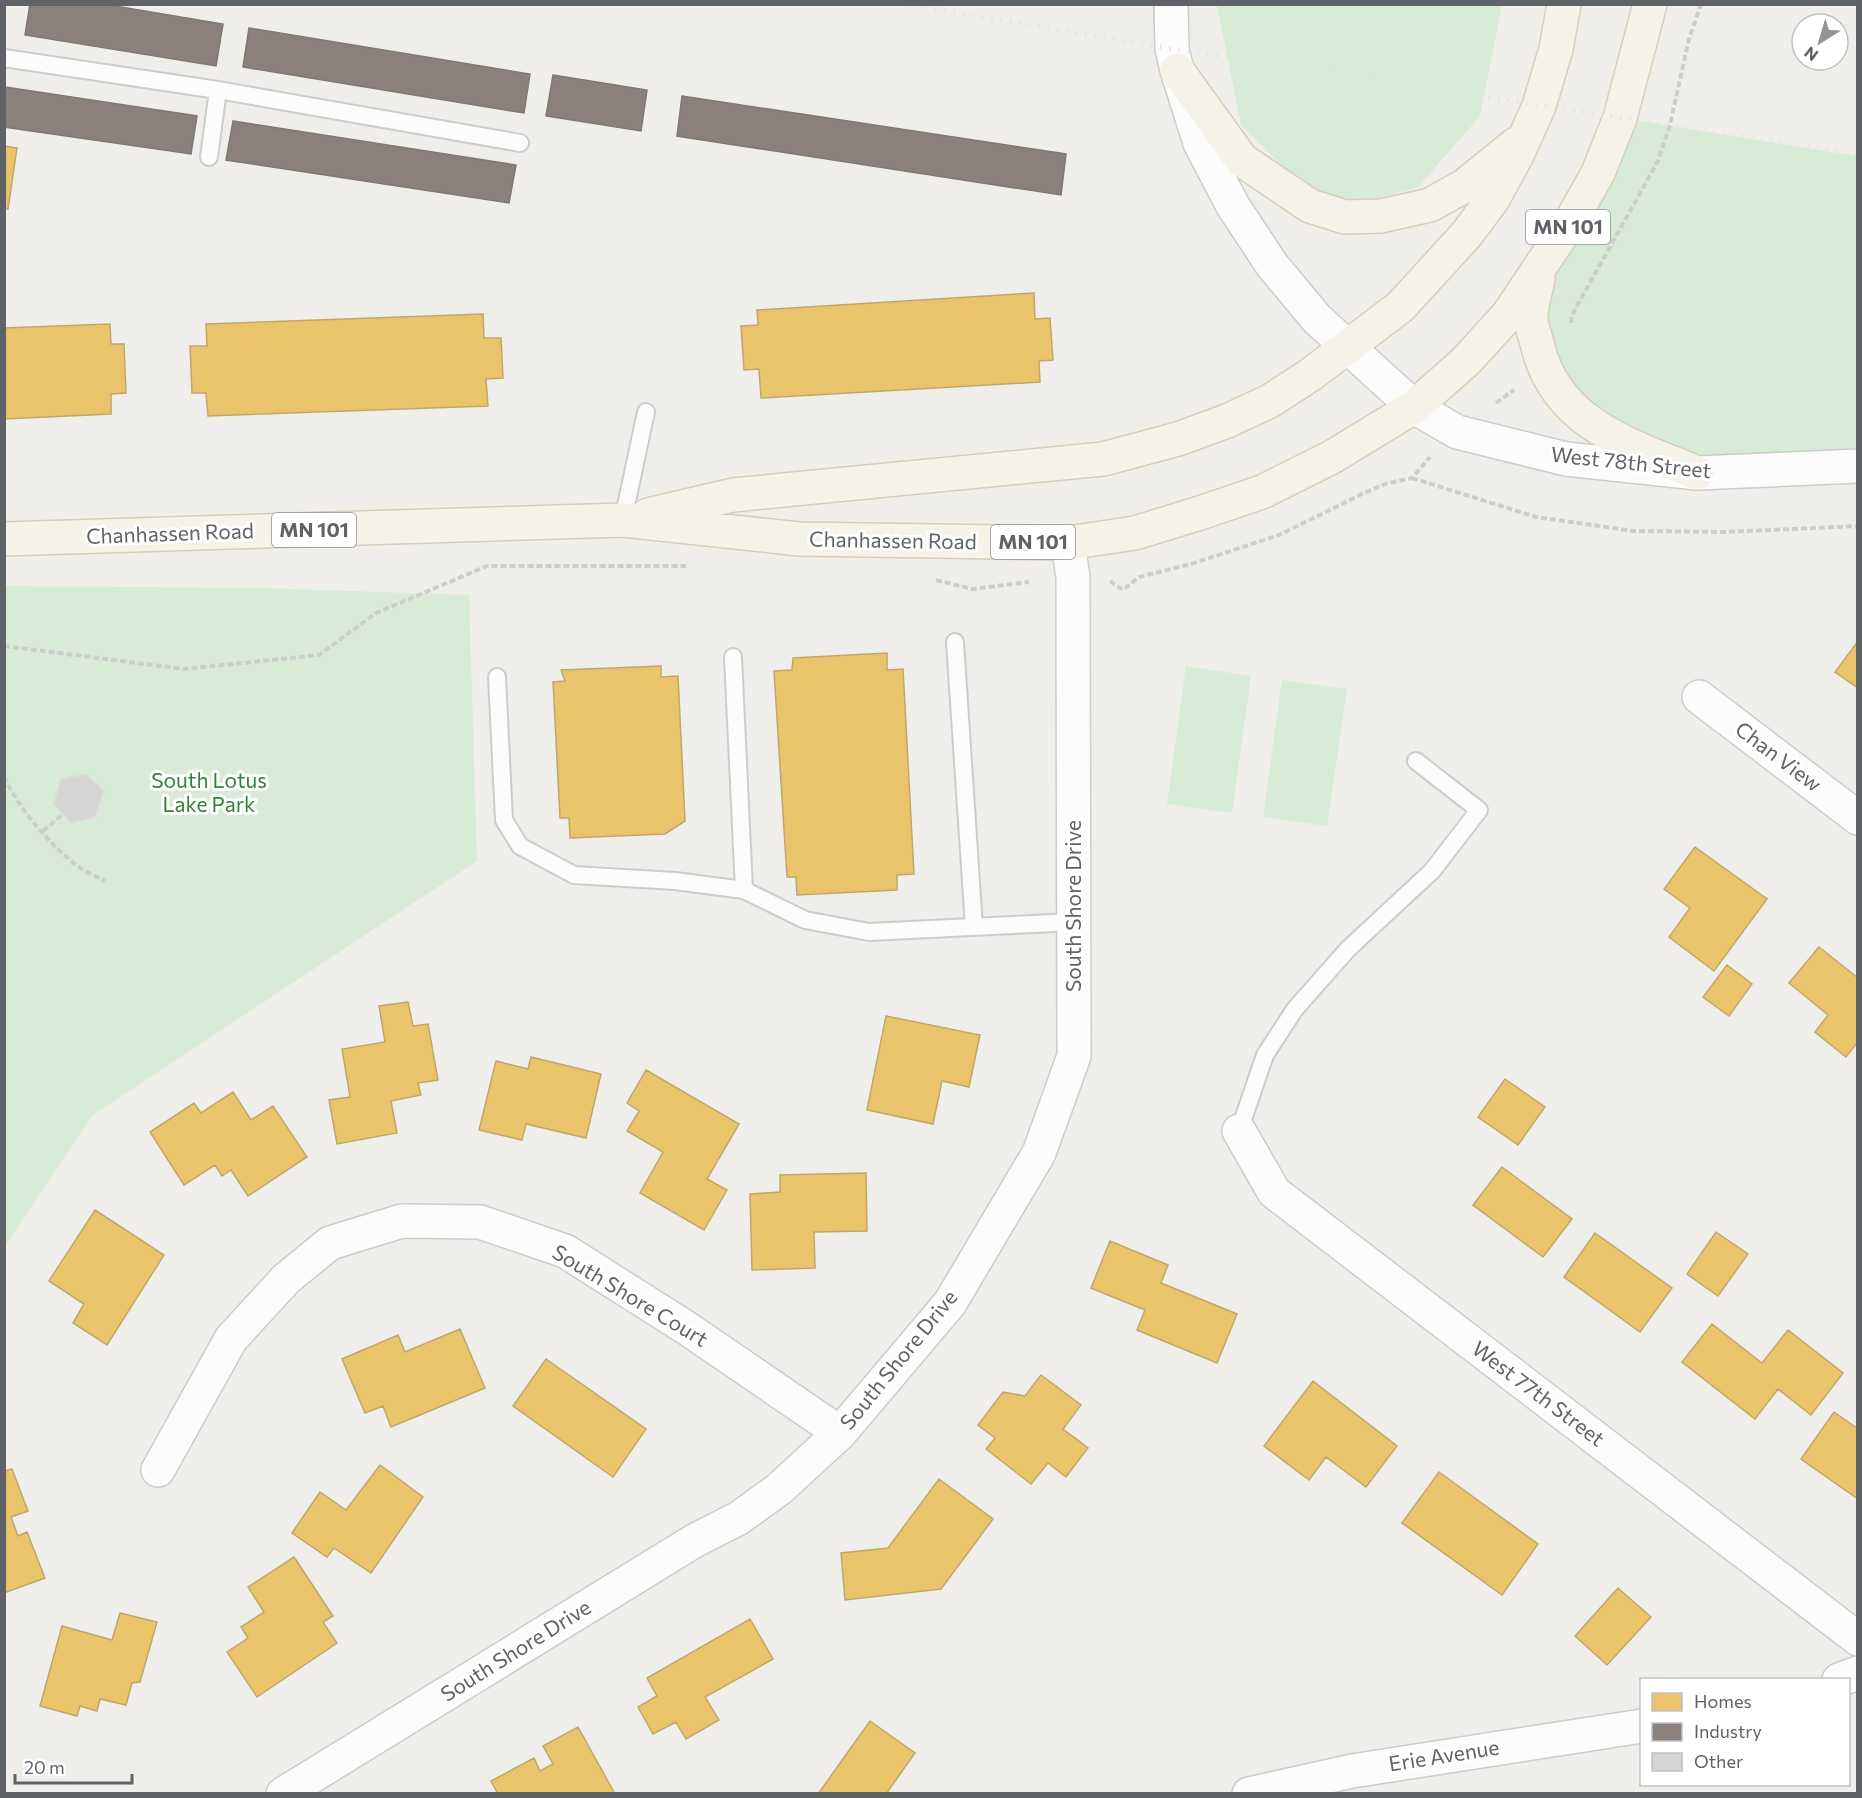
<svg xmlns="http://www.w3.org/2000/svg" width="1862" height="1798" font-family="Commissioner,sans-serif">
	<rect width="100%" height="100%" fill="#efeeea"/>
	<path fill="#d8ebd6" d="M1217 5H1502L1480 116 1418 187 1329 212 1241 125Z
		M1620 118 1857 156V466L1697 473 1613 437 1543 369 1540 270Z
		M5 586 261 588 469 595 477 861 93 1115 5 1246Z
		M1186 666 1251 676 1232 813 1167 804Z
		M1282 680 1347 689 1327 826 1263 817Z"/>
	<path fill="#e9c46a" stroke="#c0a769" stroke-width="1.5" d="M4 146 17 148 8 209H4Z
		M1034 293 1035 319 1050 318 1053 360 1039 361 1040 382 761 398 759 369 744 370 741 326 758 325 757 310Z
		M483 314 484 338H501L503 378 486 379 488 406 208 416 206 393H192L190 346H207L206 324Z
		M110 324 111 344H124L126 393 111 394V414L4 419V328Z
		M1858 641V688L1835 672Z
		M887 653V670L903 669 914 874 897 875V890L797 895 796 877H787L774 671 792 670 793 658Z
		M661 666V677L678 676 685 821 665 834 570 838 569 818H560L553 682 565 681 561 670Z
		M1695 847 1767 899 1714 971 1669 937 1690 908 1664 889Z
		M1819 947 1858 978V1042L1846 1057 1815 1032 1828 1015 1789 983Z
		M1727 965 1752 984 1729 1016 1703 997Z
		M408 1002 413 1026 428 1024 438 1080 418 1083 421 1095 391 1101 397 1133 337 1144 329 1100 350 1097 342 1049 385 1042 379 1006Z
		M886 1016 980 1035 969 1087 942 1081 933 1124 867 1110Z
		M531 1057 601 1074 586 1138 526 1124 522 1140 479 1130 496 1061 528 1069Z
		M646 1070 739 1124 707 1179 727 1190 704 1230 640 1193 663 1152 627 1131 639 1111 627 1103Z
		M1505 1079 1545 1107 1518 1145 1478 1117Z
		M233 1092 251 1120 273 1106 307 1157 248 1196 231 1170 222 1176 215 1165 184 1185 150 1132 194 1103 201 1113Z
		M1502 1167 1572 1219 1543 1257 1473 1205Z
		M866 1173 867 1231 814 1232 815 1268 752 1270 750 1194 780 1192V1175Z
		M95 1210 164 1255 107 1345 73 1323 84 1304 49 1281Z
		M1716 1232 1748 1254 1718 1296 1687 1274Z
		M1595 1233 1672 1288 1640 1332 1564 1277Z
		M1110 1241 1168 1265 1161 1283 1237 1314 1217 1363 1137 1330 1145 1310 1091 1288Z
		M1712 1324 1762 1363 1788 1330 1843 1373 1811 1415 1778 1389 1755 1419 1682 1362Z
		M460 1329 485 1388 391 1427 383 1406 365 1413 342 1359 398 1335 405 1352Z
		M546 1359 646 1429 613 1477 513 1406Z
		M1041 1375 1081 1405 1063 1429 1088 1448 1066 1477 1048 1463 1031 1484 986 1449 995 1438 978 1425 1003 1392 1025 1396Z
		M1313 1381 1397 1446 1366 1487 1326 1457 1309 1480 1264 1446Z
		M1834 1412 1858 1429V1499L1801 1459Z
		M380 1465 423 1497 371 1573 334 1548 327 1557 292 1533 320 1492 346 1510Z
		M12 1469 28 1511 11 1517 18 1536 27 1532 45 1578 4 1593V1471Z
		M1439 1472 1538 1544 1502 1595 1402 1523Z
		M939 1479 993 1519 941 1589 845 1600 841 1553 888 1548Z
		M294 1557 333 1616 323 1622 337 1643 257 1697 227 1652 248 1638 241 1627 264 1612 248 1587Z
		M1618 1588 1651 1617 1607 1665 1575 1636Z
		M120 1613 157 1622 140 1682 132 1683 126 1705 100 1699 97 1711 80 1706 77 1716 40 1706 62 1626 112 1640Z
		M750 1619 773 1659 705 1697 719 1720 686 1739 676 1722 653 1734 638 1707 657 1696 647 1678Z
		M870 1721 915 1753 886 1794H818Z
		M578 1727 615 1794H498L491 1781 534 1758 540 1771 553 1764 543 1746Z"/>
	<path fill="#8a817c" stroke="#7d7876" stroke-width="1.5" d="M30 4H103L223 24 216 66 25 35Z
		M249 28 530 74 524 113 243 67Z
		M553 75 647 90 641 131 546 116Z
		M5 87 197 116 191 154 4 127Z
		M682 96 1066 154 1061 195 677 136Z
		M233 121 516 165 509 203 226 160Z"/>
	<path fill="#d6d5d3" stroke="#deddd9" stroke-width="1.5" d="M86 774 104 791 95 817 71 823 54 804 61 779Z"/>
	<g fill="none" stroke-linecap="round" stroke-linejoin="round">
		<g stroke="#cbcccc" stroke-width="20">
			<path id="service" d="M4 58 218 90 520 143
				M209 157 218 90
				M623 520 646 412
				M955 642 974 927
				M733 657 744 890
				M497 677 504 820 520 846 574 875 675 881 744 890 805 920 869 932 1075 922
				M1239 1131 1265 1055 1295 1009 1348 949 1432 871 1479 810 1416 761"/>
		</g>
		<g stroke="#cbcccc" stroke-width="36">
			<path id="minor" d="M1699 697 1858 818
				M1239 1131 1274 1192 1858 1639
				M158 1470 231 1339 286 1279 330 1243 402 1221 480 1222 565 1251 685 1327 840 1433
				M1839 1680 1858 1673
				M283 1794 694 1541 739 1518 779 1489 840 1433 950 1303 1039 1153 1074 1056 1073 577 1068 543
				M1249 1794 1352 1771 1642 1726"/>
		</g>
		<g stroke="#cbcccc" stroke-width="36">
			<path id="tertiary" d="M1171 4 1172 49 1177 70 1200 143 1233 206 1272 265 1317 319 1414 407 1457 432 1566 459 1697 473 1858 466"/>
		</g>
		<g stroke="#d7ceb8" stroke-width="36">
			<path id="primary" d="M1177 70 1242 160 1310 206 1345 217 1381 216 1430 205 1464 186 1516 144
				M1538 279C1536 291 1530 307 1531 320 1532 329 1536 338 1538 347 1557 425 1631 445 1697 473
				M648 515 733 495 1103 459 1178 439 1227 421 1270 401 1310 375 1400 307 1466 235 1493 199 1517 155 1539 106 1556 49 1564 4
				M4 539 623 520 799 539 1068 543 1135 533 1200 513 1262 492 1332 457 1414 407 1465 362 1508 315 1572 219 1598 173 1620 118 1650 4"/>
		</g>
		<path stroke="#cacfcc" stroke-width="4" stroke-dasharray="6 3" stroke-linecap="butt" d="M1571 323 1572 315 1658 161 1670 125 1689 39 1701 4
			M1496 403 1514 390
			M1412 478 1536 517 1634 531 1726 532 1858 526
			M936 580 972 589 1029 582
			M1110 581 1123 590 1139 577 1191 564 1279 535 1362 494 1385 484 1412 478 1430 457
			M4 646 184 669 319 655 376 613 487 566H686
			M4 777C19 808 46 840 72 862 81 870 94 875 105 881
			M43 831 63 814"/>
		<use href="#service" stroke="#fdfcfc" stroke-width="16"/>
		<use href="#minor" stroke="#fdfcfc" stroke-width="33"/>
		<use href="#tertiary" stroke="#fdfcfc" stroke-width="33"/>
		<use href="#primary" stroke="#f4f2e9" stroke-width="33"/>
		<path stroke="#e4e4e4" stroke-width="4.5" stroke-dasharray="1.5 8" stroke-linecap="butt" d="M907 4 1172 49 1858 154"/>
	</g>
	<g text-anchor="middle" stroke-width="6" stroke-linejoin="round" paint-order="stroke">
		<g fill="#fff" stroke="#8f9295" stroke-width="1.5">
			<rect x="1526" y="210" width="84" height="34" rx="4.5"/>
			<rect x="272" y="513" width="84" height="34" rx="4.5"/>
			<rect x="991" y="525" width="84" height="34" rx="4.5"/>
		</g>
		<g font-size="20" font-weight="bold" fill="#5f6368">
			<text x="1568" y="234">MN 101</text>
			<text x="314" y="537">MN 101</text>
			<text x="1033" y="549">MN 101</text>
		</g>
		<g font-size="21" fill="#5f6368" stroke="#fff">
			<text transform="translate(1631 463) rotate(6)" y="7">West 78th Street</text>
			<text transform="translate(170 534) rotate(-2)" y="7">Chanhassen Road</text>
			<text transform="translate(893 541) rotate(1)" y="7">Chanhassen Road</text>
			<text transform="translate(1778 757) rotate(37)" y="7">Chan View</text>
			<text transform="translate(1074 906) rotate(-90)" y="7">South Shore Drive</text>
			<text transform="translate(630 1296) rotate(31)" y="7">South Shore Court</text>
			<text transform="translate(899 1360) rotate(-51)" y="7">South Shore Drive</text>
			<text transform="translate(1538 1394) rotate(37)" y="7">West 77th Street</text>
			<text transform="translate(516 1651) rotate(-32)" y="7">South Shore Drive</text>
			<text transform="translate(1444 1756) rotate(-9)" y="7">Erie Avenue</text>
		</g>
		<g font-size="21" fill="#348238" stroke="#fff">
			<text x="209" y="788">South Lotus<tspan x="209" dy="24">Lake Park</tspan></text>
		</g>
	</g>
	<rect width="1862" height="1798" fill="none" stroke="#5f6368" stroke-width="12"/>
	<rect x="1640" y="1678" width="210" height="108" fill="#ffffff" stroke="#bfc1c3" stroke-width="1.5"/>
	<rect x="1652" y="1693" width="30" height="18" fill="#e9c46a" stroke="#bfc1c3" stroke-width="1.5"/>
	<text x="1694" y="1708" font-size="18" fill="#5f6368">Homes</text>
	<rect x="1652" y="1723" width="30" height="18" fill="#8a817c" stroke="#bfc1c3" stroke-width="1.5"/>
	<text x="1694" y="1738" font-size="18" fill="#5f6368">Industry</text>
	<rect x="1652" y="1753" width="30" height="18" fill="#d6d5d3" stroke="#bfc1c3" stroke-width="1.5"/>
	<text x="1694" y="1768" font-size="18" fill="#5f6368">Other</text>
	<g transform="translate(1820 42) rotate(217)"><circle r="28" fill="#ffffff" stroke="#bfc1c3" stroke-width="1.5"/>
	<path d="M0-4.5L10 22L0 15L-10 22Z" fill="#919496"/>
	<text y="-9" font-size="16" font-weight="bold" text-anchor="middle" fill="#5f6368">N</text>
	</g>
	<path d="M15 1774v9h117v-9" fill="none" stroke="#5f6368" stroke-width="3"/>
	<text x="24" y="1774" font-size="18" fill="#5f6368" stroke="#ffffff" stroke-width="4.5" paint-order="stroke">20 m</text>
</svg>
